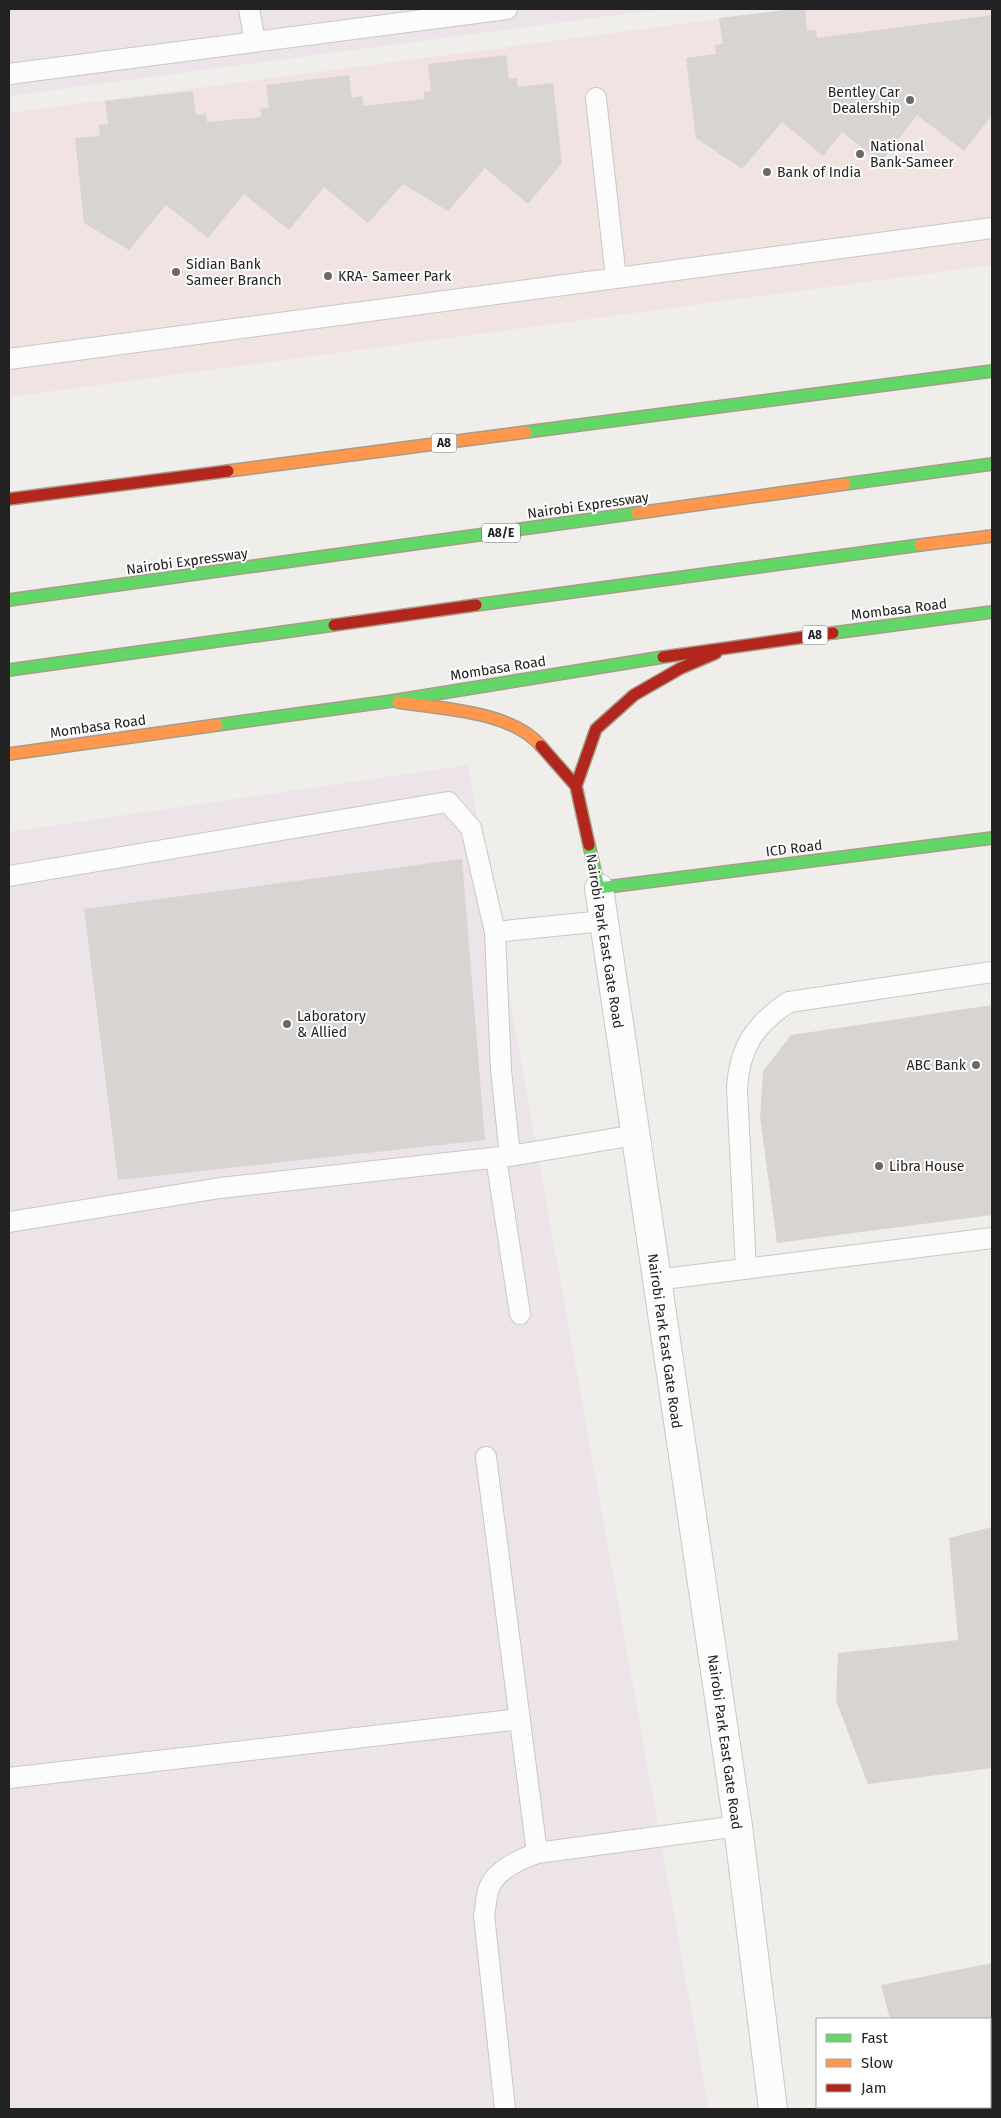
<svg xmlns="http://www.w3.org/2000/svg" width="1001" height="2118" font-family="'Fira Sans',sans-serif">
	<rect width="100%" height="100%" fill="#f0eeeb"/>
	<path fill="#f1e3e1" d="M794 9H992V265L9 397V113Z"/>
	<path fill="#ede4e9" d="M9 9H662L9 96Z
		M468 765 709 2109H9V832Z"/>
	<path fill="#d7d4d2" d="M794 9H805L807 31 816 30 817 38 992 15V115L964 151 917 115 881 162 842 132 823 156 782 122 742 169 696 138 686 58 716 54 715 45 723 44 719 18Z
		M506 55 509 79 517 78 518 87 553 83 562 163 528 204 485 168 448 211 403 184 368 223 324 187 289 230 244 194 208 238 166 205 129 250 84 223 75 138 100 136 99 125 108 124 105 101 193 91 196 115 206 114 207 122 262 117 260 109 269 108 266 85 349 75 352 98 362 96 364 106 424 99V92L431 91 428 64Z
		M462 859 485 1140 118 1180 84 909Z
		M992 1005V1215L777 1243 760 1117 763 1071 791 1035Z
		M992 1527V1768L868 1784 836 1701 838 1653 958 1640 949 1538Z
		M992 1963V2109H913V2107H990V2019H890L881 1985Z"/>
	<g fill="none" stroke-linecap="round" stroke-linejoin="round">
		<g stroke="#c9c8c7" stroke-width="22">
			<path id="lane" d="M249 9 255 42
				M9 74 507 9
				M596 98 616 278
				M9 359 992 228
				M9 876 448 802 471 828 495 932 603 921
				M510 1156 635 1135
				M496 1158 520 1314
				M9 1222 220 1188 510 1156 501 1070 495 932
				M746 1269 737 1089C739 1048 755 1024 789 1002L992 972
				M656 1280 992 1238
				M486 1457 537 1853
				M9 1778 520 1719
				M505 2109 484 1915C486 1907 486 1896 489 1888 497 1869 519 1860 537 1853L738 1826"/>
		</g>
		<g stroke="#c9c8c7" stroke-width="30">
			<path id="street" d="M599 888 738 1826 773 2109"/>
		</g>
		<g stroke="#a79c86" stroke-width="14">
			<path id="fast" d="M526 432 992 371
				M845 484 992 464
				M9 600 637 513
				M476 605 920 545
				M833 633 992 612
				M9 670 334 625
				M217 725 392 701 663 657
				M589 845 599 888 992 838"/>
		</g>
		<g stroke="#a79c86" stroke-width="14">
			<path id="slow" d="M228 471 526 432
				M637 513 845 484
				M920 545 992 536
				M398 702C441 709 512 711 541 746
				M9 754 217 725"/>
		</g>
		<g stroke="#a79c86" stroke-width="14">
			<path id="jam" d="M9 499 228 471
				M334 625 476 605
				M663 657 833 633
				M541 746 576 786 589 845
				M576 786 596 729 634 695 681 668 716 653"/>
		</g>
		<use href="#lane" stroke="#fdfcfc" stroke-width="20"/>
		<use href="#street" stroke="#fdfcfc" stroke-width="28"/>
		<use href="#fast" stroke="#63d668" stroke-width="11"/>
		<use href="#slow" stroke="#ff974d" stroke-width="11"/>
		<use href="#jam" stroke="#b3261e" stroke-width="11"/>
	</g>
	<g fill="#6a6968" stroke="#fff" stroke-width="2">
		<circle cx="910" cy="100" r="5"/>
		<circle cx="860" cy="154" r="5"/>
		<circle cx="767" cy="172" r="5"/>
		<circle cx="176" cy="272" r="5"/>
		<circle cx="328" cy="276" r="5"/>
		<circle cx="287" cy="1024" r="5"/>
		<circle cx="976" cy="1065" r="5"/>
		<circle cx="879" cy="1166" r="5"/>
	</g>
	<g text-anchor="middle" stroke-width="4" stroke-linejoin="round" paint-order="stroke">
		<g fill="#fff" stroke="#646464" stroke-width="1">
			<rect x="431.5" y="433.5" width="25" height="19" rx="4"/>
			<rect x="482" y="523.5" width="38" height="19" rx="4"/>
			<rect x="802.5" y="625.5" width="25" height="19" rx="4"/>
		</g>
		<g font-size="12" font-weight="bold" fill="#222">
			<text x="444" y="447">A8</text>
			<text x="501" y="537">A8/E</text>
			<text x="815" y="639">A8</text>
		</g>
		<g font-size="14" fill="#222" stroke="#fff" text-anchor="start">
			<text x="900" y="97" text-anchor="end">Bentley Car<tspan x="900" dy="16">Dealership</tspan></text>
			<text x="870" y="151">National<tspan x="870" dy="16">Bank-Sameer</tspan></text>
			<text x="777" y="177">Bank of India</text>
			<text x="186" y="269">Sidian Bank<tspan x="186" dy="16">Sameer Branch</tspan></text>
			<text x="338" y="281">KRA- Sameer Park</text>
			<text x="297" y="1021">Laboratory<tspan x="297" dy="16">&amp; Allied</tspan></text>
			<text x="966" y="1070" text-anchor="end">ABC Bank</text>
			<text x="889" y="1171">Libra House</text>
		</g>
		<g font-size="14" fill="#222" stroke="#fff">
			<text transform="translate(588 505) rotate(-8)" y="5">Nairobi Expressway</text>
			<text transform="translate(187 561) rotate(-8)" y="5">Nairobi Expressway</text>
			<text transform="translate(899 609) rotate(-7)" y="5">Mombasa Road</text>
			<text transform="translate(498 668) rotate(-9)" y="5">Mombasa Road</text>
			<text transform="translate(98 726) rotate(-8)" y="5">Mombasa Road</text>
			<text transform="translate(794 848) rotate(-7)" y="5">ICD Road</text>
			<text transform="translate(605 941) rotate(81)" y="5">Nairobi Park East Gate Road</text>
			<text transform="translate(665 1341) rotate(82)" y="5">Nairobi Park East Gate Road</text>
			<text transform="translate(725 1742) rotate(82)" y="5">Nairobi Park East Gate Road</text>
		</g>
	</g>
	<rect width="1001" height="2118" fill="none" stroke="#222222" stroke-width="20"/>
	<rect x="816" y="2018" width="175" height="90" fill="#ffffff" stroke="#a7a7a7"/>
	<rect x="826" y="2034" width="25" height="8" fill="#63d668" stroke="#a7a7a7"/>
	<text x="861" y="2043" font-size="15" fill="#222222">Fast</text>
	<rect x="826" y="2059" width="25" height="8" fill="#ff974d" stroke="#a7a7a7"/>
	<text x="861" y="2068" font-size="15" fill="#222222">Slow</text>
	<rect x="826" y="2084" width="25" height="8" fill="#b3261e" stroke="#a7a7a7"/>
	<text x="861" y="2093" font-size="15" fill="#222222">Jam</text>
</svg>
